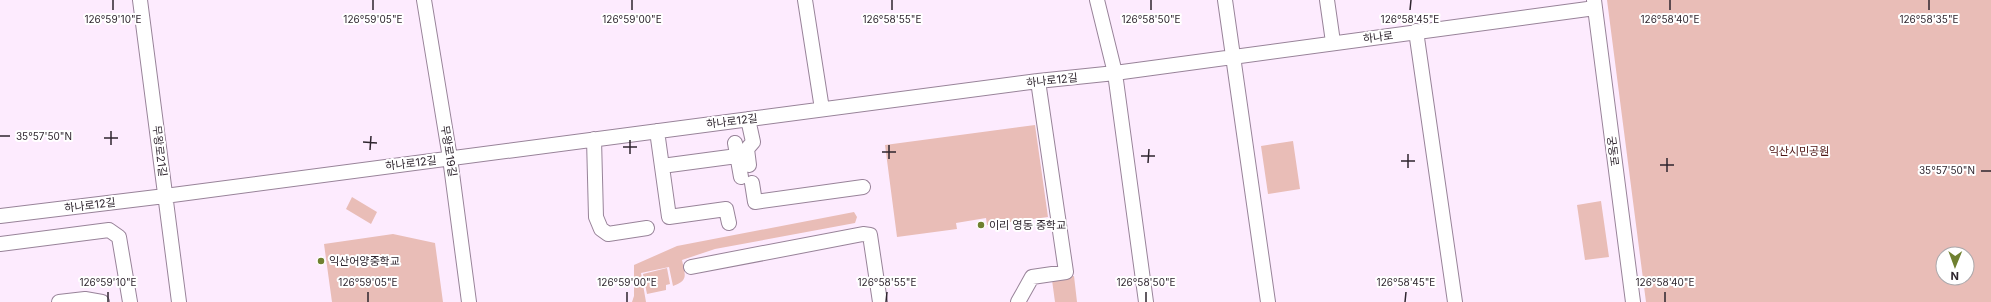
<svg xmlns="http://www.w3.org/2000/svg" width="1991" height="302" font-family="Inter,'Noto Sans KR',sans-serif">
	<rect width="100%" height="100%" fill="#fdebfe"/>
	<path fill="#e9bdb7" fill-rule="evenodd" d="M1607 0H1991V302H1646ZM1943 254H1967V278H1943Z
		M1035 125 1048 217 987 225 986 218 956 223 957 229 897 237 885 145Z
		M1293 141 1300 189 1268 194 1261 146Z
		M352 197 377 212 371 224 346 209Z
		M1601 201 1609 257 1585 260 1577 205Z
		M854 212 857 217 855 223 715 249 682 260C685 275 689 280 673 286L669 267 641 273 646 302H632L634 296V265L677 246Z
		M393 234 435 243 443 302H332L324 244Z
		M667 268 670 284 666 285V290L647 294 643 274Z
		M1074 276 1077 302H1055L1052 280Z"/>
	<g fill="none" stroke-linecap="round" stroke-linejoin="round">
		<g stroke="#988399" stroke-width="16">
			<path id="minor" d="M140 0 179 302
				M424 0 450 158 469 302
				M805 0 822 109
				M1097 0 1115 73 1146 302
				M1225 0 1268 302
				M1327 0 1333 42
				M1594 0 1633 302
				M1416 31 1455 302
				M748 119 753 142 747 149 749 165
				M657 131 669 217 726 209 729 223
				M594 139 596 217 601 229 608 234 647 228
				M735 143 741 177
				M662 166 737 156
				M752 183 755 202 863 187
				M0 216 165 196 1038 81 1115 73 1595 8
				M0 244 109 230 119 237 130 302
				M691 267 863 234 870 235 880 302
				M59 302 85 299 102 302
				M1018 302 1032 277 1066 272 1038 81"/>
		</g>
		<use href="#minor" stroke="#fff" stroke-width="14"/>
	</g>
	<path fill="none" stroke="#2e252e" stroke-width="1.5" d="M113 10V0M373 10V0M632 10V0M892 10V0M1151 10V0M1410 10 1411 0M1670 10V0M1929 10V0M0 136H10M104 138H118M363 142 377 143M111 145V131M623 147H637M370 150 371 136M882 152H896M630 154V140M1141 156H1155M889 159V145M1401 161H1415M1148 163 1149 149M1660 165H1674M1408 168V154M1981 171H1991M1667 172V158M108 302V292M368 302V292M627 302V292M886 302 887 292M1146 302V292M1405 302 1406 292M1665 302V292"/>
	<g fill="#6f8030" stroke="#fff" stroke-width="1.5">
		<circle cx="981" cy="225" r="4"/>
		<circle cx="321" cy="261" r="4"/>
	</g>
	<g text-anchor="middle" stroke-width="4" stroke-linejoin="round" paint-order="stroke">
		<g font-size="11" fill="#2e252e" stroke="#fff">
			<text transform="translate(1378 37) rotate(-7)" y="4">하나로</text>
			<text transform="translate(1052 80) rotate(-6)" y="4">하나로12길</text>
			<text transform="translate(732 121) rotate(-7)" y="4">하나로12길</text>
			<text transform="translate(160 151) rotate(83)" y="4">무왕로21길</text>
			<text transform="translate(449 151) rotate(81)" y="4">무왕로19길</text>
			<text transform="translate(1613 151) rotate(83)" y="4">궁동로</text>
			<text transform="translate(411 163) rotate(-7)" y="4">하나로12길</text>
			<text transform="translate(90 205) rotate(-7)" y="4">하나로12길</text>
		</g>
		<g font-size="11" fill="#4d1412" stroke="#fff">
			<text x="1799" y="155">익산시민공원</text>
		</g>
		<g font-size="11" fill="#2e252e" stroke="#fff" text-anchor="start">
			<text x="989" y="229">이리 영동 중학교</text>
			<text x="329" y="265">익산어양중학교</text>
		</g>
	</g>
	<g font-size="10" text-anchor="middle" fill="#2e252e" stroke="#fff" stroke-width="4" stroke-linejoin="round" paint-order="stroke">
		<text x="113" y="23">126°59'10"E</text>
		<text x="373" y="23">126°59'05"E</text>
		<text x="632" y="23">126°59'00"E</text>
		<text x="892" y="23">126°58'55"E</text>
		<text x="1151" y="23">126°58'50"E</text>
		<text x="1410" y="23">126°58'45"E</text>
		<text x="1670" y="23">126°58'40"E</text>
		<text x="1929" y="23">126°58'35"E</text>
		<text x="44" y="140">35°57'50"N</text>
		<text x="1947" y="174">35°57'50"N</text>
		<text x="108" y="286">126°59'10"E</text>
		<text x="368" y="286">126°59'05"E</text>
		<text x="627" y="286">126°59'00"E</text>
		<text x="887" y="286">126°58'55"E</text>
		<text x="1146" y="286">126°58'50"E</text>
		<text x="1406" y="286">126°58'45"E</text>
		<text x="1665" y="286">126°58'40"E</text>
	</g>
	<g transform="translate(1955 266) rotate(181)"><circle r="19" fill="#ffffff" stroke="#aba8ab"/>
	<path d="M0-3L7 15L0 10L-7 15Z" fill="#6f8030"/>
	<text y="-6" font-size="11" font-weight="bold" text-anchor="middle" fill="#2e252e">N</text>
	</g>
</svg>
